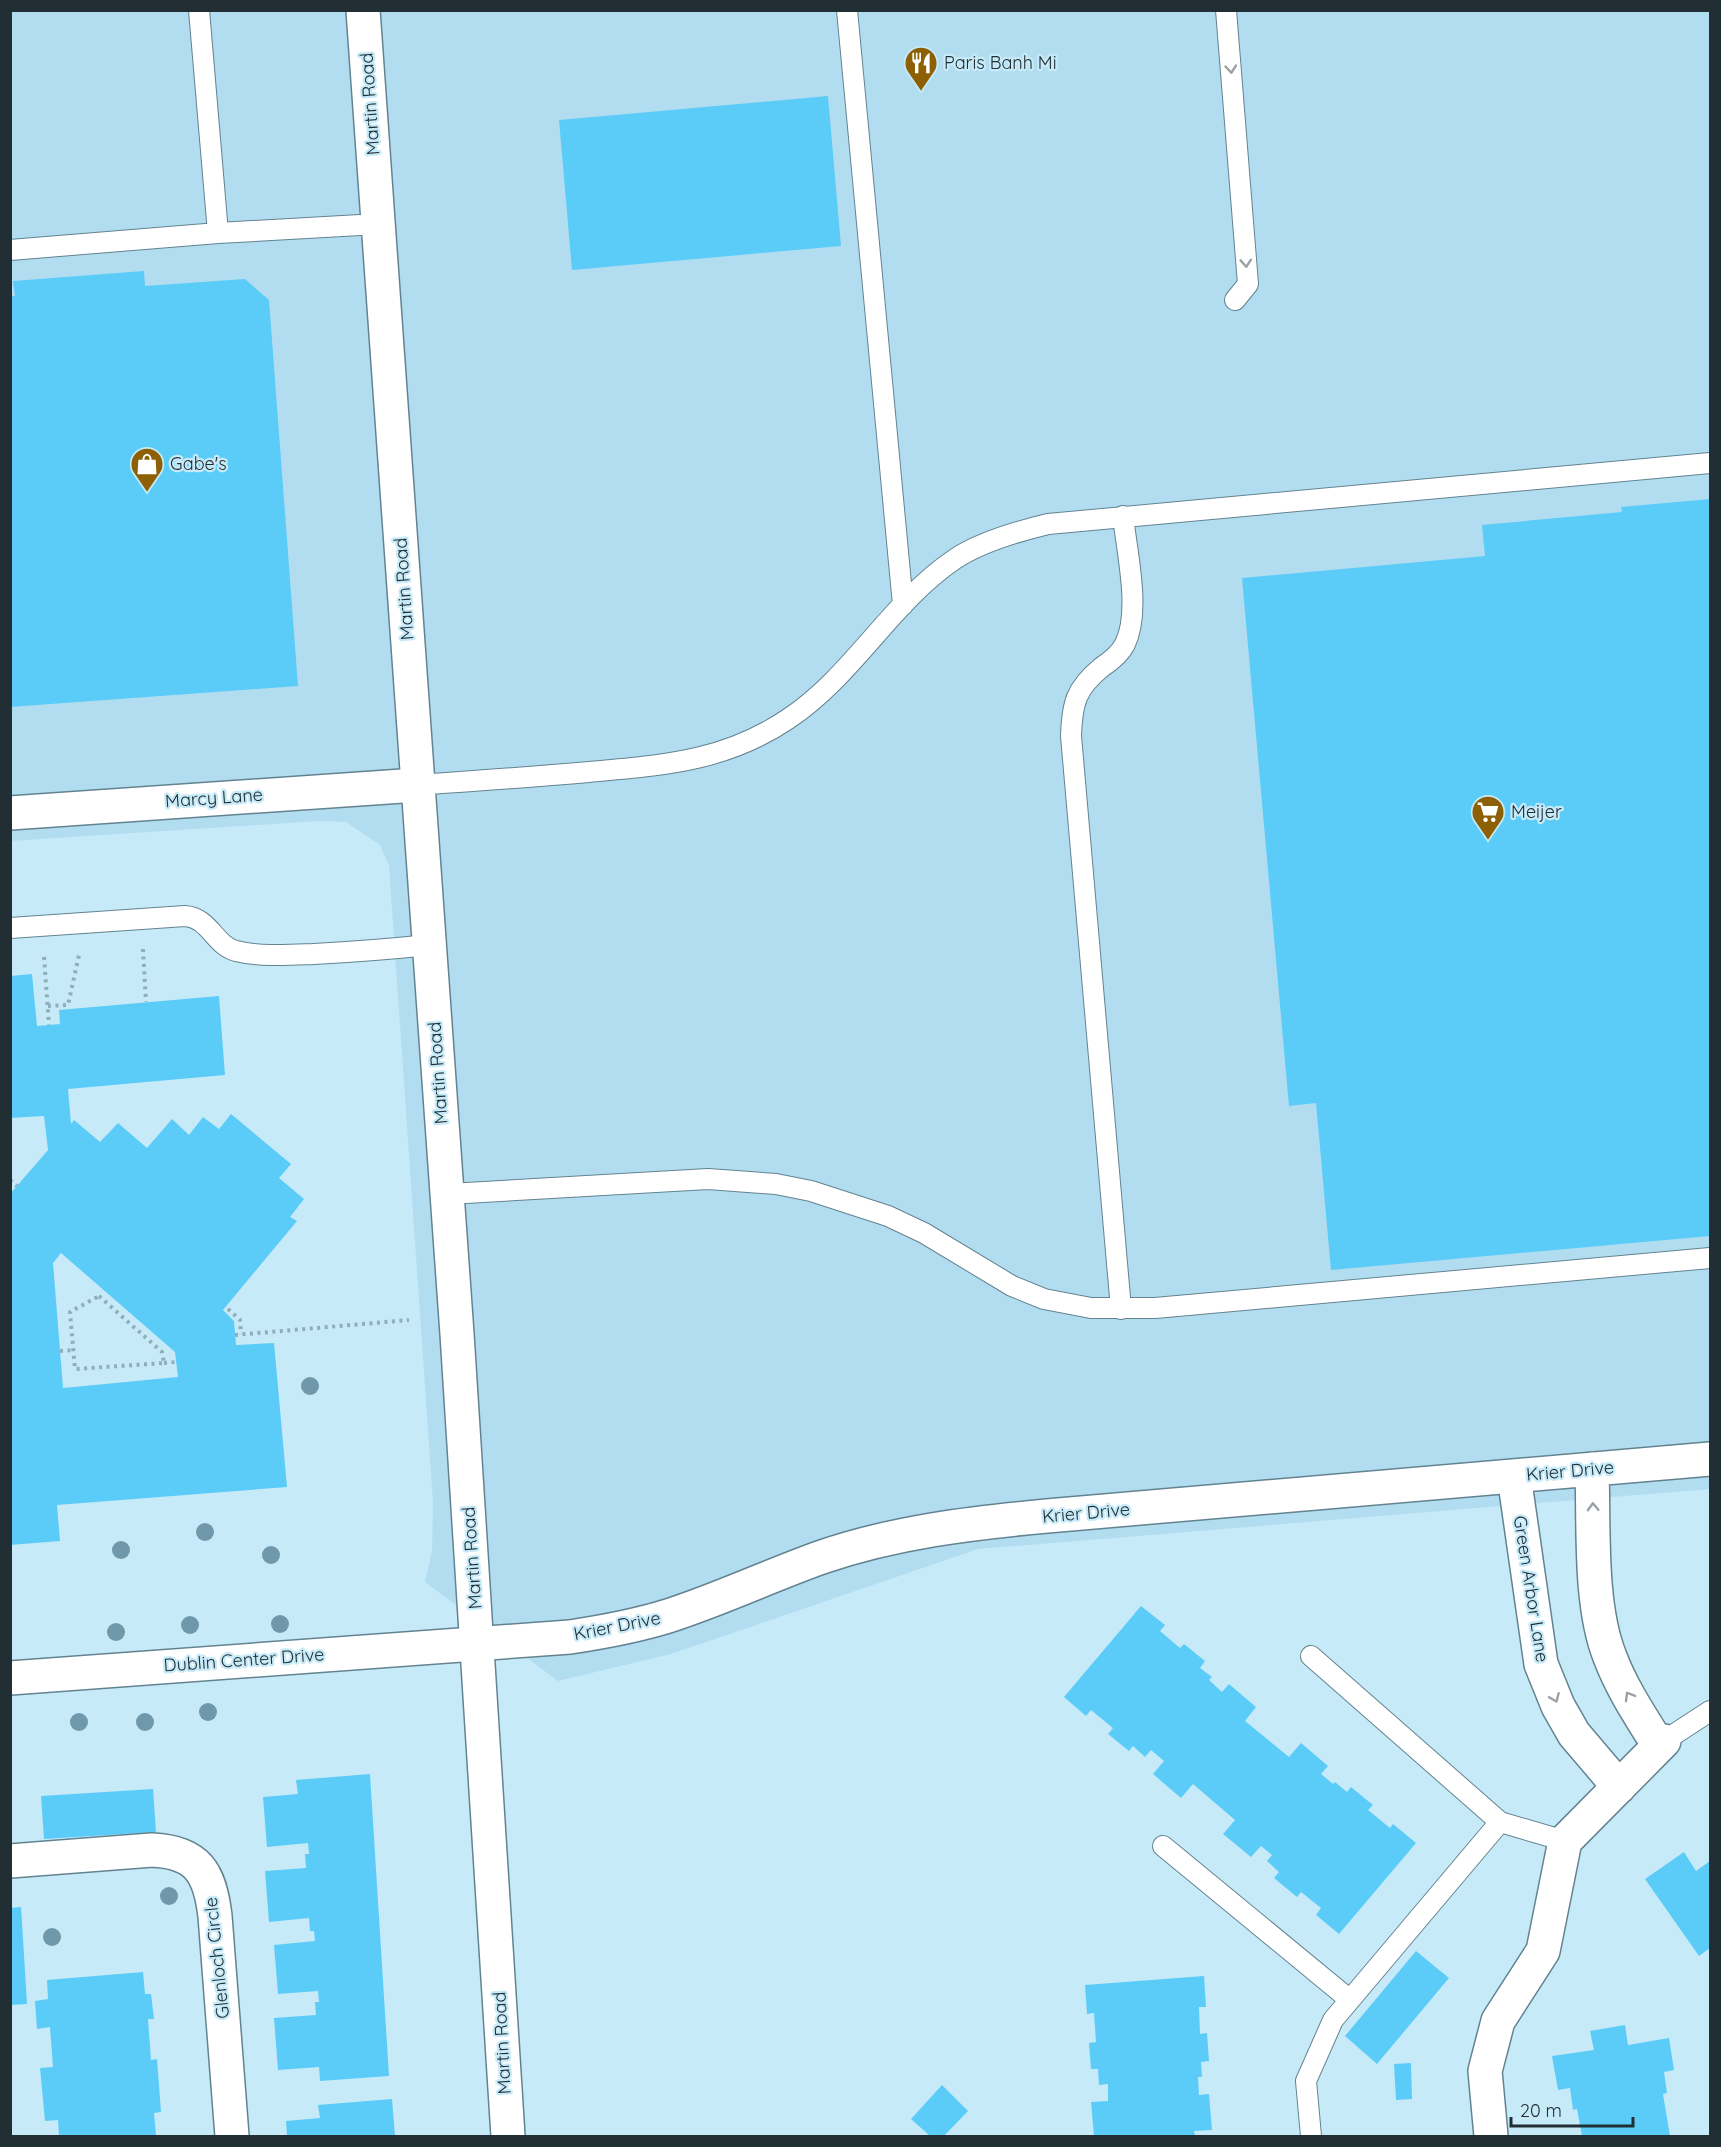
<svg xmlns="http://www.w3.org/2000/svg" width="1721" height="2147" font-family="Quicksand,sans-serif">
	<rect width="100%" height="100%" fill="#c7eaf9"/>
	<path fill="#b2ddf0" d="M11 11H1710V1489L978 1549 671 1654 558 1681 425 1582 432 1551 433 1502 389 866 380 845 346 822 318 821 11 841Z"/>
	<path fill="#5bccf8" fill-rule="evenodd" d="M828 96 841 246 572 270 559 120Z
		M144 271 145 286 245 279 269 300 298 686 10 707V296H15L13 281Z
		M1710 499V1236L1331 1270 1316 1103 1289 1106 1242 578 1485 556 1482 525 1622 512 1621 507Z
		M32 974 37 1026 60 1024 59 1010 219 996 225 1075 68 1089 71 1124 74 1120 100 1142 118 1123 147 1148 172 1119 189 1135 203 1117 219 1129 231 1114 291 1164 279 1178 304 1199 290 1217 297 1221 223 1310 234 1321 236 1345 274 1343 287 1487 57 1505 60 1541 10 1545V1194L48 1150 44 1116 10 1118V976ZM61 1253 175 1352 178 1377 63 1388 53 1263Z
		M1141 1606 1165 1625 1160 1631 1180 1648 1184 1644 1205 1661 1200 1668 1212 1677 1209 1680 1222 1692 1229 1684 1256 1707 1245 1721 1289 1757 1301 1743 1328 1766 1321 1774 1333 1784 1335 1782 1347 1792 1351 1787 1373 1805 1368 1810 1390 1828 1393 1824 1416 1843 1339 1934 1316 1915 1321 1908 1301 1892 1297 1897 1274 1878 1279 1872 1267 1861 1272 1855 1261 1846 1251 1857 1223 1834 1235 1820 1193 1784 1181 1798 1153 1774 1164 1761 1151 1750 1145 1757 1133 1746 1129 1751 1108 1734 1113 1728 1091 1710 1086 1716 1064 1697Z
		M370 1774 389 2076 320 2081 319 2067 278 2070 274 2018 316 2015 315 2002H319L318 1991 278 1994 274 1945 315 1941 314 1931H310L309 1918 269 1922 265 1871 306 1868 305 1854H309L308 1843 267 1847 263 1797 298 1794 296 1780Z
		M153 1789 156 1832 44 1839 41 1796Z
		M1684 1852 1696 1871 1710 1861V1948L1699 1956 1645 1879Z
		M21 1907 27 2004 10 2005V1908Z
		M1416 1951 1449 1978 1377 2064 1345 2036Z
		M143 1972 145 1994H151L154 2019H148L151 2060 157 2059 161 2112 154 2113 156 2136H59L58 2120 45 2121 40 2068 53 2067 50 2027 37 2029 35 2001 48 1999 47 1980Z
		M1204 1976 1206 2007H1199L1200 2034 1207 2033 1209 2061 1201 2062 1202 2077H1198L1199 2095 1209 2094 1212 2130 1194 2131 1195 2136H1094L1091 2102 1108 2101V2084L1099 2085 1098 2069H1091L1089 2043 1096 2042 1094 2013 1087 2014 1085 1985Z
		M1625 2025 1628 2045 1669 2038 1674 2070 1664 2072 1667 2093 1663 2094 1670 2136H1582L1577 2109 1573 2110 1570 2088 1558 2090 1552 2056 1594 2050 1590 2031Z
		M1411 2063 1412 2099 1396 2100 1394 2064Z
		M942 2085 968 2111 944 2136H930L911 2119Z
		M392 2099 395 2136H287L286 2121 320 2118 318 2105Z"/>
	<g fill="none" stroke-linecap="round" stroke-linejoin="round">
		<g stroke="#638391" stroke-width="22">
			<path id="lane" d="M199 10 218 233
				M847 10 903 605
				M1226 10 1248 284 1235 300
				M10 250 218 233 378 224
				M417 785C475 781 532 777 589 772 663 765 724 762 788 719 853 676 890 603 955 559 979 543 1019 531 1048 524L1710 463
				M10 928 185 916C210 918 214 945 236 951 261 957 289 955 314 954 352 952 390 949 429 945
				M448 1194 708 1179 776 1184 811 1191 888 1216 924 1233 1012 1286 1044 1299 1091 1308H1155L1710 1258
				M1121 1309 1071 736C1072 703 1076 688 1102 667 1111 661 1120 654 1125 644 1141 611 1127 554 1123 516
				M1311 1656 1500 1822 1565 1841
				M1664 1741 1710 1711
				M1163 1846 1350 2000
				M1311 2136 1306 2081 1333 2020 1500 1822"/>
		</g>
		<g stroke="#638391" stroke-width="36">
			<path id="street" d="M10 813 417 785
				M1592 1469C1594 1526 1589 1605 1610 1657 1622 1689 1641 1717 1659 1746
				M1514 1476 1541 1664 1558 1706 1574 1734 1619 1787
				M10 1678 570 1637C603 1632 636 1626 668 1616 721 1599 771 1575 822 1557 895 1532 971 1523 1047 1516L1710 1459
				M10 1861 152 1850C198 1852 210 1873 215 1916L232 2136
				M1491 2136 1485 2071 1498 2021 1543 1951 1565 1841 1664 1741"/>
		</g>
		<g stroke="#638391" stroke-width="36">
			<path id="secondary" d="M363 10 457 1334 508 2136"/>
		</g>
		<path stroke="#91adb9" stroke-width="4" stroke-dasharray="3 4.5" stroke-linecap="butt" d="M143 949 146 1002
			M44 957 49 1025
			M48 1006 68 1005 79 955
			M10 1180 17 1186
			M99 1296 162 1352 164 1363 75 1369 70 1312Z
			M228 1309 240 1320 241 1334
			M235 1335 409 1320
			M60 1351 74 1350
			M164 1363 176 1362"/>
		<use href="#lane" stroke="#fff" stroke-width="20"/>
		<use href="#street" stroke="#fff" stroke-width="33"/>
		<use href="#secondary" stroke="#fff" stroke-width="33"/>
	</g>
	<g fill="#6f99aa">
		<circle cx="310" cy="1386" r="9"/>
		<circle cx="205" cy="1532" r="9"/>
		<circle cx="121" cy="1550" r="9"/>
		<circle cx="271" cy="1555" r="9"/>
		<circle cx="280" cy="1624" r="9"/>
		<circle cx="190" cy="1625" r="9"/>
		<circle cx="116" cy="1632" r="9"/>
		<circle cx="208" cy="1712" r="9"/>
		<circle cx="79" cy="1722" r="9"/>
		<circle cx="145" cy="1722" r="9"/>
		<circle cx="169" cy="1896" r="9"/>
		<circle cx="52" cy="1937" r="9"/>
	</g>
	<defs><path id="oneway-chevron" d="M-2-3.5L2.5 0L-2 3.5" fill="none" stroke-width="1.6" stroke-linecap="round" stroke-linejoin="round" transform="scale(1.5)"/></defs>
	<g stroke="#9ba1a4">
		<use href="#oneway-chevron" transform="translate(1231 69) rotate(85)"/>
		<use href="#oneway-chevron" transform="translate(1246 263) rotate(86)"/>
		<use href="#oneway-chevron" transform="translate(1593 1507) rotate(-92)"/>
		<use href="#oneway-chevron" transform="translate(1629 1696) rotate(-120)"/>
		<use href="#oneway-chevron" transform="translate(1555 1698) rotate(67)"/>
	</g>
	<defs>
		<g id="restaurant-pin" transform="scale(1.725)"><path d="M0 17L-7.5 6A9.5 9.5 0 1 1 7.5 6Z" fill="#8d6005" stroke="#c7eaf9"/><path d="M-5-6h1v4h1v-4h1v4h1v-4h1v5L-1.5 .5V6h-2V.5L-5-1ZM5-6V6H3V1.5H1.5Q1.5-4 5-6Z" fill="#fff"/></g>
		<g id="shop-pin" transform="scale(1.725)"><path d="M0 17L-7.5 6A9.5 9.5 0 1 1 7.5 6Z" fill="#8d6005" stroke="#c7eaf9"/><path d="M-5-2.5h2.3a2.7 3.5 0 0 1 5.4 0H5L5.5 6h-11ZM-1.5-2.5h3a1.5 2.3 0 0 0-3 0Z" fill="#fff"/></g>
		<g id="supermarket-pin" transform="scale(1.725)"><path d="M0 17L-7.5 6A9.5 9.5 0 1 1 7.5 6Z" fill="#8d6005" stroke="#c7eaf9"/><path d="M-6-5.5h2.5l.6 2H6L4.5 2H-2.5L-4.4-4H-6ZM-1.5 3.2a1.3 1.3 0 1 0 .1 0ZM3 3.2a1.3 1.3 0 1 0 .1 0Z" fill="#fff"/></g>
	</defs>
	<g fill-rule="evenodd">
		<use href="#restaurant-pin" x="921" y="63"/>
		<use href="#shop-pin" x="147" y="464"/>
		<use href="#supermarket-pin" x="1488" y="812"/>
	</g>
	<g text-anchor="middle" stroke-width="4.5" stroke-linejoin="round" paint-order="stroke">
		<g font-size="18" fill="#212e34" stroke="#c7eaf9" text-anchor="start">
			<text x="944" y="69">Paris Banh Mi</text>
			<text x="170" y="470">Gabe's</text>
			<text x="1511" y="818">Meijer</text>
		</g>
		<g font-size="18" fill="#212e34" stroke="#c7eaf9">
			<text transform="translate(370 104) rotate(-94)" y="6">Martin Road</text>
			<text transform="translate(404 589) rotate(-94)" y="6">Martin Road</text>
			<text transform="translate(214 798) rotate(-4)" y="6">Marcy Lane</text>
			<text transform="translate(438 1073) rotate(-94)" y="6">Martin Road</text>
			<text transform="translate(1570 1471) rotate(-5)" y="6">Krier Drive</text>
			<text transform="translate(1086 1513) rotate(-5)" y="6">Krier Drive</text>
			<text transform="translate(472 1558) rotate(-94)" y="6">Martin Road</text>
			<text transform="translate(1531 1589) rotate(81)" y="6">Green Arbor Lane</text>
			<text transform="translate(617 1626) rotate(-11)" y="6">Krier Drive</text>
			<text transform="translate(244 1660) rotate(-4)" y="6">Dublin Center Drive</text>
			<text transform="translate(217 1958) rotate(-96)" y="6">Glenloch Circle</text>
			<text transform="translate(502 2043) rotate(-93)" y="6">Martin Road</text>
		</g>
	</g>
	<rect width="1721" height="2147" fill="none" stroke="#212e34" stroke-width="24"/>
	<path d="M1511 2117v9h122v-9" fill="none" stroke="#212e34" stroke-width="3"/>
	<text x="1520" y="2117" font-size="18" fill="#212e34" stroke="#c7eaf9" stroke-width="4.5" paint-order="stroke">20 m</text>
</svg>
